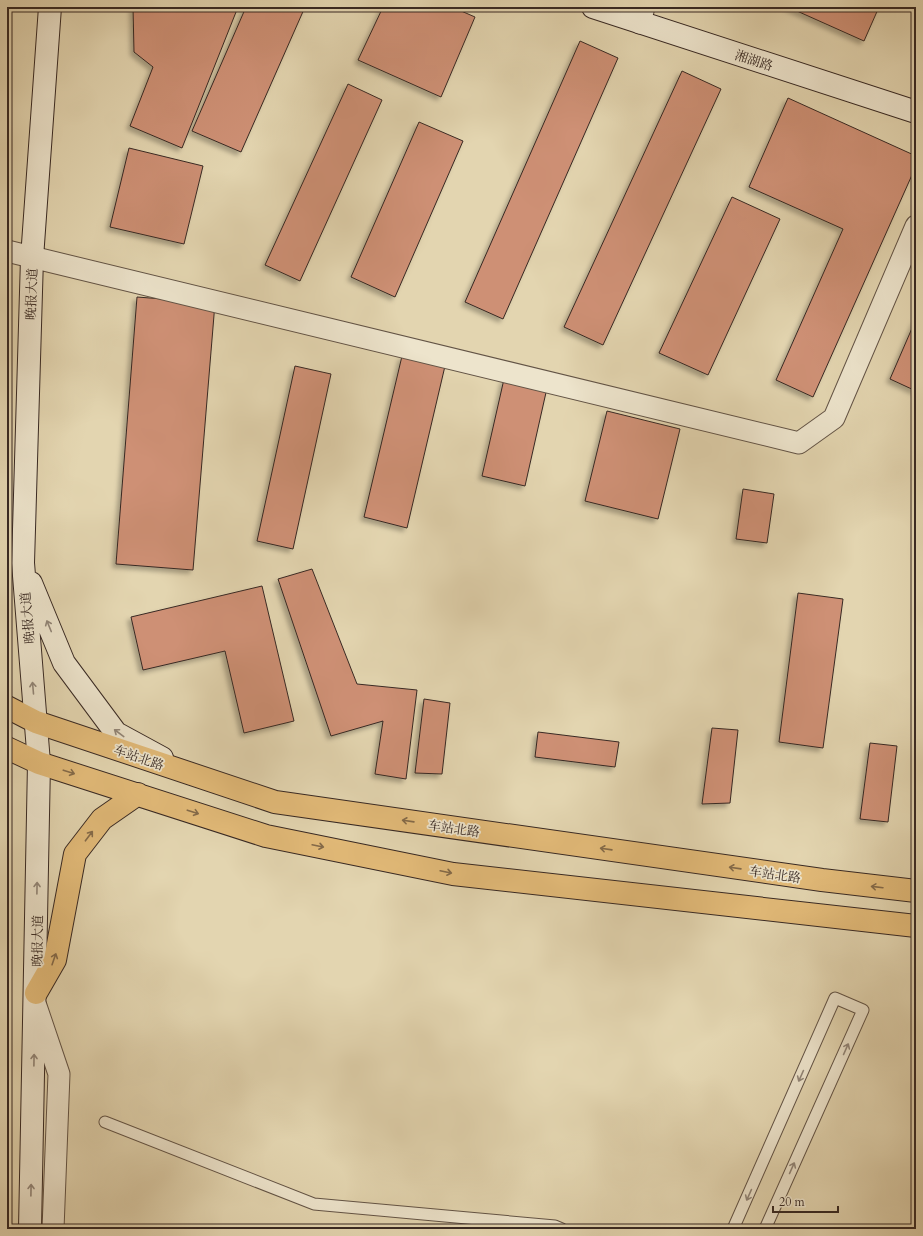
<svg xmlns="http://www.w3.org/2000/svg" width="923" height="1236" font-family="Cardo,'Noto Serif SC',serif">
	<defs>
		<filter id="shadow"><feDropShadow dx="-3.5" dy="3.5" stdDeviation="2" flood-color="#0004"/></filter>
	</defs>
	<rect width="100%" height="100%" fill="#e3d5b0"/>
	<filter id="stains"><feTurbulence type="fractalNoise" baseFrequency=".005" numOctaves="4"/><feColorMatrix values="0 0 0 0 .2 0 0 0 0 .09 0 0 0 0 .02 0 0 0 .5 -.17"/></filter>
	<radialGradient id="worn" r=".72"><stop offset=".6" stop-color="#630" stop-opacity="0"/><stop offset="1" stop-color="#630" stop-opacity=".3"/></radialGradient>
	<path fill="#ce9075" stroke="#382923" filter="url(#shadow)" d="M133 7H238L182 148 130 126 153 67 134 52Z
		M246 7H305L241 152 192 131Z
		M383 7H452L475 17 441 97 358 60Z
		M788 7H879L864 41Z
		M580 41 618 58 503 319 465 302Z
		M682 71 721 89 603 345 564 327Z
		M348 84 382 100 300 281 265 265Z
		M788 98 916 156V166L813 397 776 380 843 229 749 187Z
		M419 122 463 141 395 297 351 277Z
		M129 148 203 166 184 244 110 227Z
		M732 197 780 219 708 375 659 353Z
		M137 297 215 303 193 570 116 564Z
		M916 319V391L890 379Z
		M402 356 445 366 407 528 364 517Z
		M295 366 331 374 293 549 257 541Z
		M504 379 547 388 525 486 482 476Z
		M607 411 680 429 658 519 585 501Z
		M743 489 774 494 767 543 736 539Z
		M312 569 357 684 417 690 406 779 375 774 383 721 331 736 278 579Z
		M262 586 294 721 244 733 225 651 143 670 131 617Z
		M798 593 843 599 823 748 779 742Z
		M424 699 450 703 442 774 415 773Z
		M712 728 738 730 730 803 702 804Z
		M538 732 619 742 615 767 535 757Z
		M870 743 897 746 888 822 860 819Z"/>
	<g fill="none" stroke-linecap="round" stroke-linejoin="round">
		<g stroke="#635446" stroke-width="13">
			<path id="lane" d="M105 1122 314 1204 555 1226 562 1229
				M733 1229 835 998 863 1010 765 1229"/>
		</g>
		<g stroke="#635446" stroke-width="23">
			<path id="street" d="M640 23 644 7
				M7 251 799 443 834 418 916 226
				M36 1006 59 1074 53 1229"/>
		</g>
		<g stroke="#382923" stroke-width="24">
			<path id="secondary" d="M593 7 916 112
				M31 583 64 663 116 733 162 758
				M30 1229 39 763 23 563 32 258 50 7"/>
		</g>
		<g stroke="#382923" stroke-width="24">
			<path id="primary" d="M7 707 36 722 275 802 822 880 916 891
				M7 748 39 763 266 836 453 874 916 926
				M36 993 55 960 75 854 102 819 138 794"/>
		</g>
		<use href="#lane" stroke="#ede4cc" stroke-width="11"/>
		<use href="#street" stroke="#ede4cc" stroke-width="21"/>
		<use href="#secondary" stroke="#ede4cc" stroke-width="22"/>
		<use href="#primary" stroke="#e2ba78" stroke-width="22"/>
	</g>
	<defs><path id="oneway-shaft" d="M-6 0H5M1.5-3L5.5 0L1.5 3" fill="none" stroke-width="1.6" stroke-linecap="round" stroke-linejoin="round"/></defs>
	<g stroke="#928678">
		<use href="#oneway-shaft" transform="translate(49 626) rotate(-112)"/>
		<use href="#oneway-shaft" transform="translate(33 688) rotate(-95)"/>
		<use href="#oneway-shaft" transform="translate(119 733) rotate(-143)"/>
		<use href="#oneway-shaft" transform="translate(37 888) rotate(-89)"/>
		<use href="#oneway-shaft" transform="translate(846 1049) rotate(-66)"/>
		<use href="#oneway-shaft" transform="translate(34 1060) rotate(-89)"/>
		<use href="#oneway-shaft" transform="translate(801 1076) rotate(114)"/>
		<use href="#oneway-shaft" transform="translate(792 1168) rotate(-66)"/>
		<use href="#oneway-shaft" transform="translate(31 1190) rotate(-89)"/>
		<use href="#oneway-shaft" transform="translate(749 1195) rotate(114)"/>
	</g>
	<g stroke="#846a49">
		<use href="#oneway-shaft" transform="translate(69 772) rotate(18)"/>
		<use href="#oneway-shaft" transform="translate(193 812) rotate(18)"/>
		<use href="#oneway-shaft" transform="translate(408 821) rotate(-172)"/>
		<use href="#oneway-shaft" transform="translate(89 836) rotate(-53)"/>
		<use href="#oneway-shaft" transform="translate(318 846) rotate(12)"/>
		<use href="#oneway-shaft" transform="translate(606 849) rotate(-172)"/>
		<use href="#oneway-shaft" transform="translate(735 868) rotate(-172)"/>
		<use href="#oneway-shaft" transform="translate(446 872) rotate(12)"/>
		<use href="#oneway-shaft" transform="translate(877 887) rotate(-173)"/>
		<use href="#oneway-shaft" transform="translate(54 959) rotate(-71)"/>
	</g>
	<g text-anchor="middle" stroke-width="3.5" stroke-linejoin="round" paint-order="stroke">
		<g font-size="13" fill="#382923" stroke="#ede4cc">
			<text transform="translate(754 60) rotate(18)" y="5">湘湖路</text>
			<text transform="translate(31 294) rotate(-88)" y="5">晚报大道</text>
			<text transform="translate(27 618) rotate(-95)" y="5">晚报大道</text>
			<text transform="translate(139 757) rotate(19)" y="5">车站北路</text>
			<text transform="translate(454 828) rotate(8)" y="5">车站北路</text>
			<text transform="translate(775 874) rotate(8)" y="5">车站北路</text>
			<text transform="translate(37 941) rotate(-89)" y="5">晚报大道</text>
		</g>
	</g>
	<rect width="923" height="1236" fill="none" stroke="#e3d5b0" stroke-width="24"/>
	<rect x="8" y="8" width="907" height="1220" fill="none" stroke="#382923" stroke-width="2"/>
	<rect x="12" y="12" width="899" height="1212" fill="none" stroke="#382923"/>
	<path d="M773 1206v6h65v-6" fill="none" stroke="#382923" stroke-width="2"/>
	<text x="779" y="1206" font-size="12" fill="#382923" stroke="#ede4cc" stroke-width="3" paint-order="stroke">20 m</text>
	<rect width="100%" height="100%" filter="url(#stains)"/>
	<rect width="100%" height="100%" fill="url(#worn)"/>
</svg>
